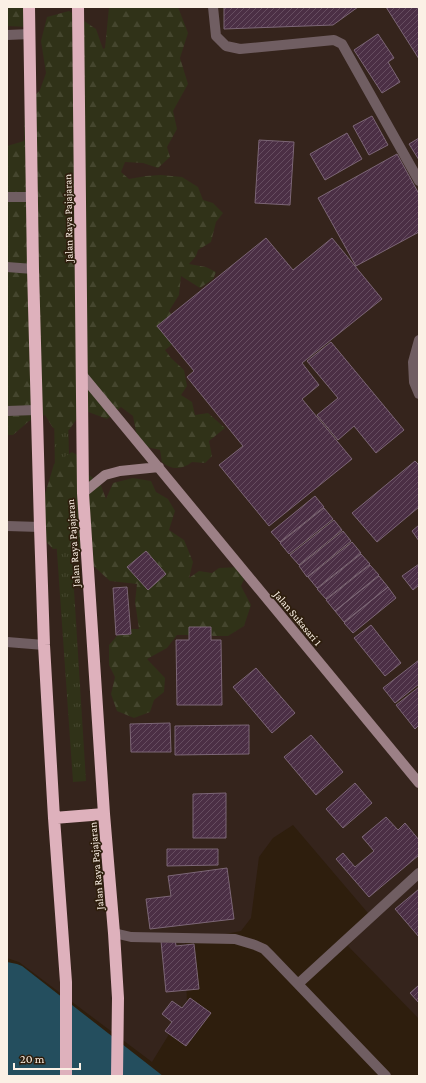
<svg xmlns="http://www.w3.org/2000/svg" width="426" height="1083" font-family="'Crimson Pro',serif">
	<defs>
		<pattern id="grass-tufts" width="24" height="20" patternUnits="userSpaceOnUse"><rect width="24" height="20" fill="#303218"/><path d="M3 7l-1-3M5 7V3M7 7l1-3M15 17l-1-3M17 17v-4M19 17l1-3" fill="none" stroke="#45462e"/></pattern>
		<pattern id="forest-firs" width="22" height="20" patternUnits="userSpaceOnUse"><rect width="22" height="20" fill="#303218"/><path d="M5 1l3.5 6h-7zM16 11l3.5 6h-7z" fill="#45462e"/></pattern>
		<pattern id="building-hatch" width="6" height="6" patternUnits="userSpaceOnUse"><rect width="6" height="6" fill="#4b2f45"/><path d="M-1 1l2-2M0 6l6-6M5 7l2-2" fill="none" stroke="#664d60"/></pattern>
	</defs>
	<rect width="100%" height="100%" fill="#2e1e0d"/>
	<path fill="#35241c" d="M7 7H383L419 20V1019L348 946 373 919 293 825 273 838 259 857 251 918 241 931 185 942 187 1005 152 1062 19 962 7 958Z"/>
	<path fill="url(#grass-tufts)" d="M59 30 71 542 86 781 73 782 56 538 48 31Z"/>
	<path fill="url(#forest-firs)" d="M7 7H28V27L7 26Z
		M109 7H178L188 33 180 58 188 84 173 111 177 129 167 147 170 157 158 168 143 163 125 162 121 172 129 179 146 176 161 175 182 177 198 187 203 200 213 203 223 213 216 222 211 242 198 250 196 256 189 264 206 267 216 272 213 279 200 288 181 276 179 295 169 311 178 325 179 339 165 350 171 358 184 370 187 386 181 395 192 402 195 415 208 413 225 428 209 441 212 456 205 463 192 462C182 470 171 470 162 462L160 450 147 447 137 437 133 416 121 407 107 419 83 410 69 430 53 428 45 415 29 421 13 435H7V146L24 141 25 106 40 90 46 73 41 41 47 17 69 11 96 29 103 49 105 48Z
		M72 452 86 460 89 475 100 483 106 499 113 483 133 478 151 481 156 492 168 499 175 511 169 530 184 540 193 562 189 578 199 571 212 573 219 568 239 567 246 575 241 586 251 605 244 626 228 636H213L200 630 194 635H177L167 648 147 659 165 678 164 692 154 700 150 712 134 718 117 711 111 694 115 677 109 665V645L123 629H139L135 602 137 584 110 581 89 562 87 548 71 552 63 548 53 549 37 532 34 512 46 491 54 464Z"/>
	<path fill="#244e5e" d="M7 962 17 964 22 966 163 1076H7Z"/>
	<path fill="url(#building-hatch)" stroke="#7c6676" d="M224 7H358L333 25 224 29Z
		M386 7H419V59Z
		M378 34 394 58 388 62 400 82 382 93 354 50Z
		M372 116 388 145 369 155 353 126Z
		M347 133 362 159 325 180 310 154Z
		M419 138V160L409 144Z
		M259 140 294 142 290 205 255 203Z
		M397 154 419 194V232L356 266 318 198Z
		M266 238 293 270 332 238 382 299 302 363 319 385 302 399 352 459 269 526 219 465 243 446 187 377 194 371 157 326Z
		M331 342 404 430 376 453 354 426 338 440 317 415 338 398 307 361Z
		M415 461 419 465V507L377 542 352 513Z
		M315 496 324 507 280 542 271 532Z
		M324 508 333 519 289 554 280 543Z
		M334 520 342 530 299 565 290 555Z
		M419 525V541L412 531Z
		M343 531 351 541 307 577 299 566Z
		M352 542 361 553 317 588 308 577Z
		M146 551 166 574 148 590 127 567Z
		M361 554 370 564 326 599 317 589Z
		M419 564V585L413 590 402 576Z
		M370 565 379 575 335 611 326 600Z
		M379 576 388 587 344 622 335 611Z
		M127 587 131 634 116 635 113 588Z
		M388 587 396 598 353 633 344 623Z
		M371 625 401 663 385 676 354 638Z
		M189 627H211V640H221L222 705H177L176 640H189Z
		M419 660V684L395 703 383 688Z
		M256 668 295 713 272 733 233 687Z
		M419 687V725L415 729 396 705Z
		M170 723 171 752H131L130 724Z
		M249 725V754L175 755V726Z
		M311 735 343 772 316 795 284 757Z
		M355 783 372 803 343 828 326 809Z
		M226 793V838H193V794Z
		M386 817 398 830 405 823 419 840V847L418 848 419 850V855L369 897 336 859 343 853 355 867 374 851 362 837Z
		M167 849H218V865L167 866Z
		M227 868 234 919 150 929 146 899 171 896 168 876Z
		M419 889V937L395 909Z
		M175 939 176 946 194 944 199 989 166 992 161 941Z
		M419 985V1003L410 993Z
		M190 998 211 1013 186 1046 165 1031 172 1022 162 1014 172 1001 182 1008Z"/>
	<g fill="none" stroke-linecap="round" stroke-linejoin="round">
		<path stroke="#705e62" stroke-width="10" d="M213 7 216 36 226 46 240 49 334 40 342 44 419 181
			M7 197H33
			M7 267 33 269
			M7 526 40 527
			M7 642 44 645"/>
		<path stroke="#705e62" stroke-width="10" d="M7 35 30 34
			M419 340 413 362 414 382 419 394
			M7 411 36 410
			M114 933 131 937 235 939 255 945 264 949 271 956 386 1076
			M298 984 419 873"/>
		<path stroke="#9c8086" stroke-width="10" d="M83 376 419 783
			M83 493 105 475 120 471 159 467"/>
		<path stroke="#deb1bc" stroke-width="12" d="M29 7 33 269 40 527 44 645 54 818 66 982V1076
			M78 7 83 493 104 814 114 933 118 998 117 1076
			M54 818 104 814"/>
	</g>
	<g text-anchor="middle" stroke-width="3.5" stroke-linejoin="round" paint-order="stroke">
		<g font-size="11" fill="#fbf0e5" stroke="#2e1e0d">
			<text transform="translate(68 218) rotate(-91)" y="4">Jalan Raya Pajajaran</text>
			<text transform="translate(73 543) rotate(-94)" y="4">Jalan Raya Pajajaran</text>
			<text transform="translate(298 618) rotate(50)" y="4">Jalan Sukasari 1</text>
			<text transform="translate(96 866) rotate(-95)" y="4">Jalan Raya Pajajaran</text>
		</g>
	</g>
	<rect width="426" height="1083" fill="none" stroke="#fbf0e5" stroke-width="16"/>
	<path d="M14 1063v6h66v-6" fill="none" stroke="#fbf0e5" stroke-width="2"/>
	<text x="20" y="1063" font-size="12" fill="#fbf0e5" stroke="#2e1e0d" stroke-width="3" paint-order="stroke">20 m</text>
</svg>
